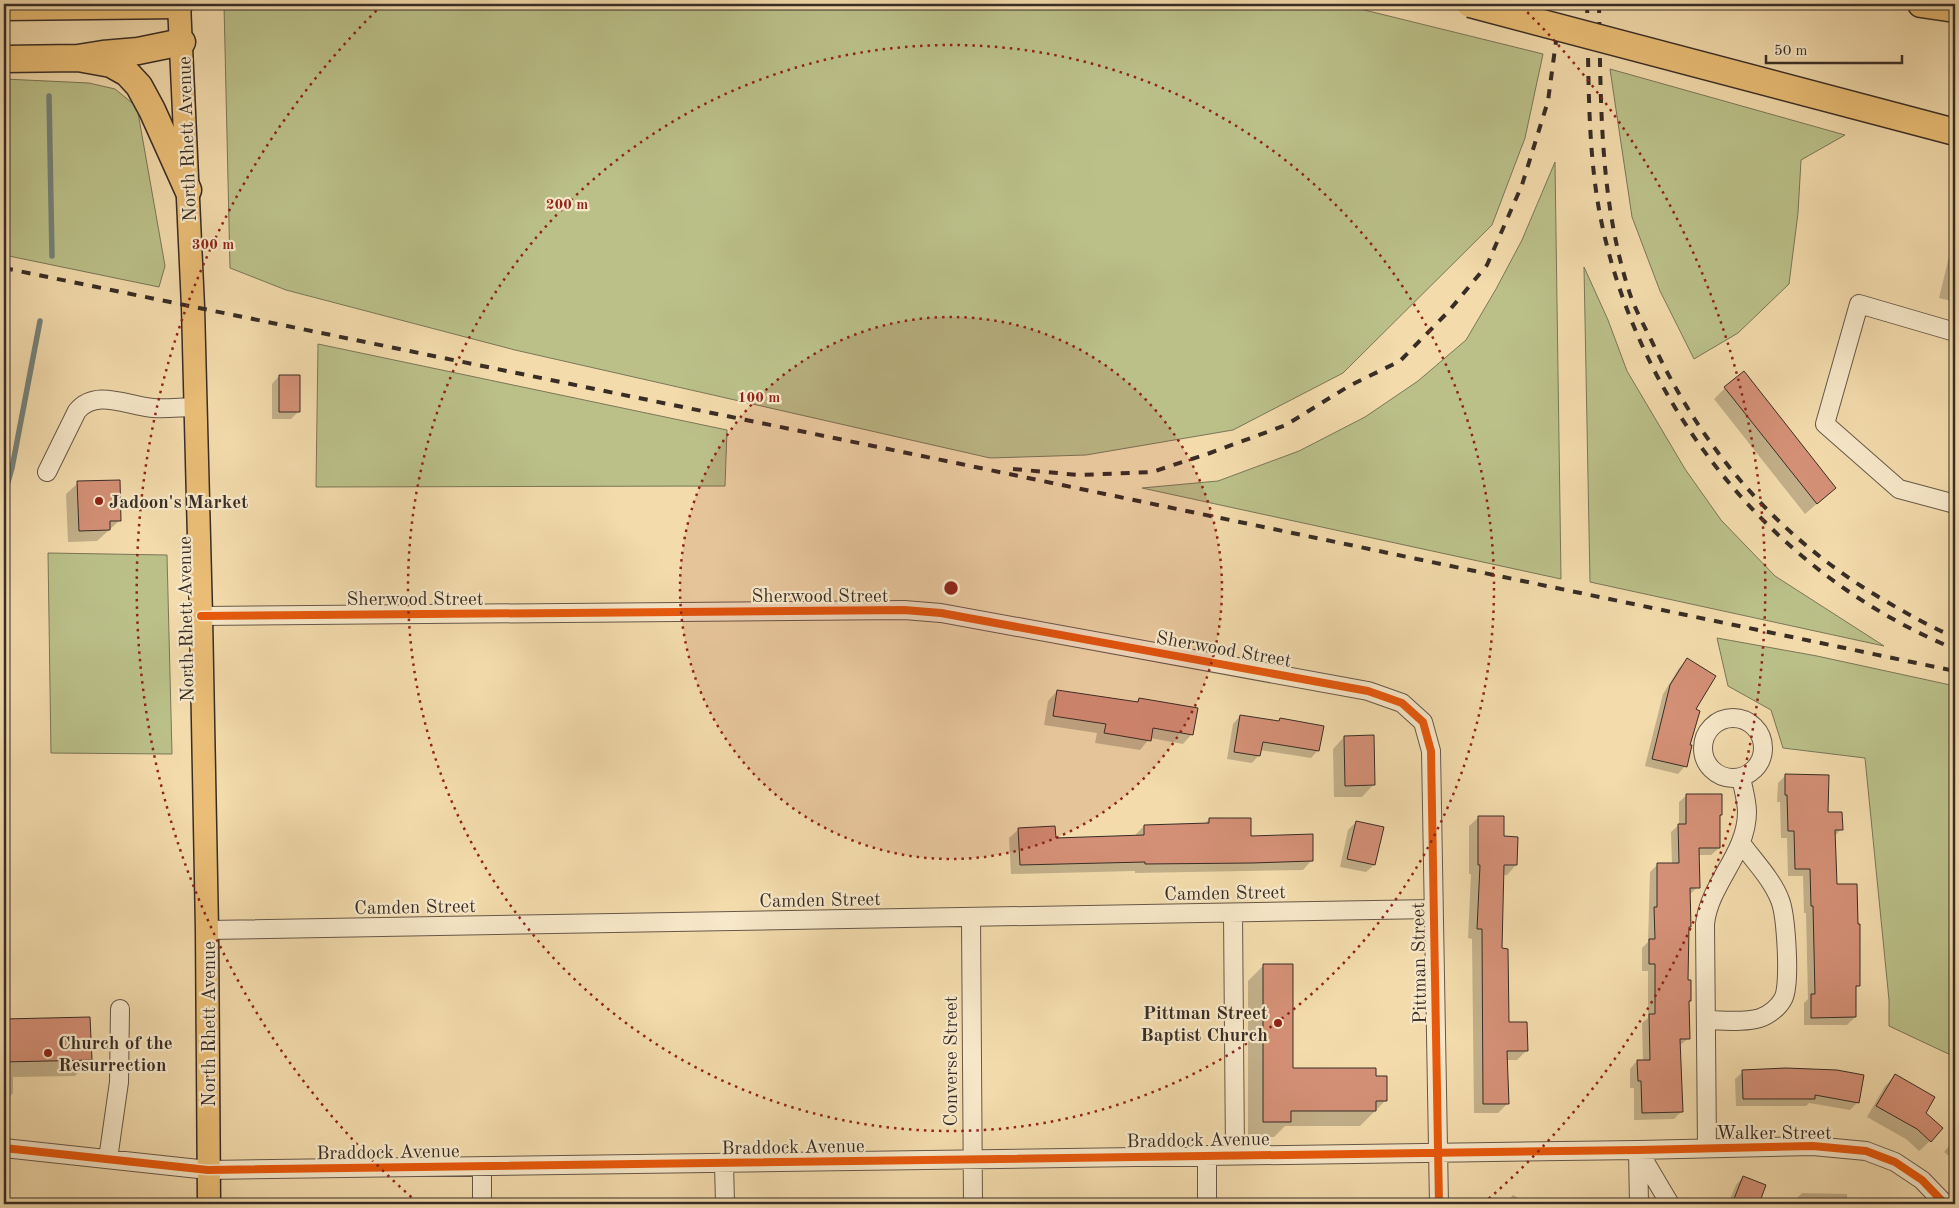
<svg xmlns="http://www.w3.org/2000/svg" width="1959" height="1208" font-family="'Old Standard TT',serif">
	<rect width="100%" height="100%" fill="#f3dbac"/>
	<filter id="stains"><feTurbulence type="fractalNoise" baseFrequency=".004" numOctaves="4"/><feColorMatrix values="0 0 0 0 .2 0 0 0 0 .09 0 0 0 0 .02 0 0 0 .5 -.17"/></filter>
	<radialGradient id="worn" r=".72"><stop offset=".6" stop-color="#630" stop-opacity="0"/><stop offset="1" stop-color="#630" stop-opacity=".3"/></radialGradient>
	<path fill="#bbc089" stroke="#7a7658" d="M224 4H1340L1543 54 1525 138 1492 225 1343 373 1233 430 1086 455 990 458 515 350 286 290 230 268Z
		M1610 69 1845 135 1801 160 1798 213 1789 284 1738 333 1694 359 1660 291 1632 217Z
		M4 79 89 83 115 89 137 107 165 266 159 287 4 255Z
		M1555 162 1561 579 1142 488 1218 481 1299 451 1365 417 1418 381 1466 340 1496 289 1522 240Z
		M1584 267 1608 320 1627 371 1685 469 1721 520 1775 576 1884 646 1590 582Z
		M318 344 727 430 725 486 316 487Z
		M48 553 167 555 172 754 51 753Z
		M1717 638 1817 656 1955 686V1057L1889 1026V1000L1865 758 1783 748 1771 710 1728 686Z"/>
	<path fill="#0003" d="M1955 232V302L1939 298Z
		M279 376 299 411 291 419H272V384Z
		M1725 388 1835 488 1805 514 1714 399Z
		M78 483 120 520 97 541 68 542 66 494Z
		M1687 660 1689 746 1685 766 1678 774 1645 766 1663 694 1679 668Z
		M1057 691 1136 702 1139 700 1192 734 1183 744 1150 738 1140 750 1095 743 1097 733 1044 725 1048 701Z
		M1240 716 1278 722 1280 720 1318 750 1311 758 1260 750 1259 755 1252 763 1227 759 1233 724Z
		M1344 737 1373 785 1362 797H1334L1333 749Z
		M1786 775 1841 829 1834 837 1835 885 1858 985 1855 989V1017L1847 1025H1804V1003L1808 999 1806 913H1804L1803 876H1788L1787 838H1781L1780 802H1777L1778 783Z
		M1687 795 1721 815 1719 817V848L1711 855H1698V887L1689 895 1687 982 1690 1001 1688 1002 1689 1038 1679 1046 1682 1111 1674 1119 1634 1120V1088H1630V1069L1637 1061H1643L1642 1023 1648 1018V971H1642V948L1648 942 1650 872 1657 865 1672 864 1671 832 1679 825V802Z
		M1479 817 1502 838 1516 865 1507 875H1503L1500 950 1507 1024 1527 1050 1517 1060H1506L1508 1103 1498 1113H1474L1472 939 1468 938 1471 874H1469V826Z
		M1209 819 1312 860 1303 870 1135 873V871L1011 874 1009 838 1019 829 1054 839 1135 835 1144 826 1204 825Z
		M1356 822 1382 828 1374 865 1366 872 1340 867 1348 830Z
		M1264 965 1291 1069 1375 1077 1385 1101 1360 1126H1285L1274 1137H1248V981Z
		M89 1018 90 1060 75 1076 13 1077V1093L4 1103V1020Z
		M1743 1072 1858 1102 1850 1110 1809 1103 1806 1106H1736L1735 1079Z
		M1895 1076 1930 1141 1919 1151 1906 1139 1867 1117 1885 1086Z
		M1955 1139V1161L1944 1152Z
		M1743 1177 1765 1186 1758 1204H1728L1736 1185Z
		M1802 1193 1847 1194V1204H1794V1201Z
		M1513 1195 1528 1204H1505Z"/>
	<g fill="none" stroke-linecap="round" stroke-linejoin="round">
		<path stroke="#75817a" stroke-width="5.5" d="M49 96 52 256
			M4 496 12 468 40 321"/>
	</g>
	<path fill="#d49076" stroke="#382d26" d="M1744 371 1836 488 1817 504 1724 387Z
		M279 375H300V412H279Z
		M120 480 121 521H110V530L79 531 77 481Z
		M1687 658 1716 676 1696 709 1700 711 1690 745H1692L1687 767 1652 759 1670 685Z
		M1057 690 1138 702 1139 698 1198 708 1193 735 1153 728 1151 741 1104 733 1106 724 1053 716Z
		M1240 715 1279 721 1280 718 1324 726 1319 751 1263 742 1260 756 1234 752Z
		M1374 735 1375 785 1345 786 1344 736Z
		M1785 774 1829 775 1828 812H1842L1843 830H1835L1837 884H1857L1858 924H1860V986H1856V1017L1811 1018V994H1815L1813 906H1811L1810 869H1795L1794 831H1788L1787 795H1785Z
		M1686 794H1722V815H1720V848H1699L1700 888H1690L1691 927H1689L1688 980H1691V1001H1689L1690 1039H1680L1683 1112 1642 1113 1641 1081H1638L1637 1060H1650L1649 1014H1655V964H1649V939H1655L1654 907H1657V863H1679L1678 824H1686Z
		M1478 816H1504V836L1518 837 1517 865H1504L1502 948 1508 949 1509 1022H1527L1528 1051H1507L1509 1104H1483L1482 929H1477L1480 865H1478Z
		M1209 818H1251V836L1313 834V861L1252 863 1145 864V862L1020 865 1018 828 1055 826 1056 838 1144 835V825L1209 823Z
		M1356 821 1384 827 1375 865 1347 859Z
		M1263 964H1293V1068H1376V1076H1387V1101H1376V1111H1291V1122H1263Z
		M90 1017 92 1060 4 1062V1019Z
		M1786 1068 1837 1070 1864 1075 1859 1103 1815 1095V1099H1743L1742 1070Z
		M1895 1074 1935 1097 1926 1113 1943 1128 1931 1142 1917 1129 1876 1106Z
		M1743 1176 1766 1185 1759 1204H1732Z"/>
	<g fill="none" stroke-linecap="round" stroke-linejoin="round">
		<g stroke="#675848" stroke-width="20">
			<path id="minor" d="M1955 332 1859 304 1825 424 1899 489 1955 504
				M47 472 77 411C96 388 127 406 153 408 167 409 182 407 195 407
				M201 616 904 610 941 613 1368 691 1402 703 1423 722 1431 751 1439 1204
				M1703 748a30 30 0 1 1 60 0a30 30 0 1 1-60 0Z
				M1233 913 1235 1155
				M971 918 973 1204
				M207 930 1433 909
				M1706 1020C1722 1020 1744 1023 1760 1018 1769 1015 1779 1007 1783 999 1791 986 1786 915 1780 900 1772 879 1754 861 1741 843
				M4 1148 208 1170 1638 1150 1813 1146 1866 1151 1895 1162 1922 1180 1945 1204
				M1707 1148 1705 924C1709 884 1747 854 1747 812 1747 801 1743 788 1741 777
				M1638 1150 1670 1204
				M1638 1151 1639 1204
				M1207 1155V1204
				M108 1159 119 1082 120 1009
				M724 1163 725 1204
				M482 1166V1204"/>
		</g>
		<g stroke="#382d26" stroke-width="25">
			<path id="major" d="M179 4 193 307 201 616 207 930 209 1204"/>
		</g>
		<g stroke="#382d26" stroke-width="29">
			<path id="highway" d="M1921 4 1955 9
				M4 7 179 5
				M78 58 111 64 127 73 139 86 152 110 188 190
				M4 59 78 58 103 54 138 51 182 42"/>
		</g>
		<use href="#minor" stroke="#f7e8c9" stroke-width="18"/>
		<use href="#major" stroke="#eabe76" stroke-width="22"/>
		<use href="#highway" stroke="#eabe76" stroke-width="26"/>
		<path stroke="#382d26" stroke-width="4" stroke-dasharray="9 9" stroke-linecap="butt" d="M1587 4C1589 74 1587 146 1600 215 1638 408 1774 575 1955 649
			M1599 4C1601 100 1599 198 1629 291 1635 310 1646 329 1655 348 1706 455 1781 539 1882 599 1906 613 1930 627 1955 637
			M4 268 961 464 1955 671
			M1013 469 1079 475 1152 472 1210 453 1286 425 1349 386 1400 361 1448 312 1487 265 1522 185 1548 101 1561 4"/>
		<g stroke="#382d26" stroke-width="29" stroke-linecap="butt">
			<path id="highway-bridge" d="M1470 4 1955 132"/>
		</g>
		<use href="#highway-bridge" stroke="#eabe76" stroke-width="26"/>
		<g stroke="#f7e8c9" stroke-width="11">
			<path id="cycleway" d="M201 616 904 610 941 613 1368 691 1402 703 1423 722 1431 751 1439 1204
				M4 1148 208 1170 1638 1150 1813 1146 1866 1151 1895 1162 1922 1180 1945 1204"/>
		</g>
		<use href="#cycleway" stroke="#e8590c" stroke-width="8"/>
	</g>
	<circle cx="951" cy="588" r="271" fill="#8f2418" fill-opacity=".12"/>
	<g fill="none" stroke="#8f2418" stroke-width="2.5" stroke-dasharray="2.5 5">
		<circle cx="951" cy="588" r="271"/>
		<circle cx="951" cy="588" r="543"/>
		<path d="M417 1202A814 814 0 0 1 380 7M1522 7A814 814 0 0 1 1485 1202"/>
	</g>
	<g fill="#8f2418" stroke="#f7e8c9" stroke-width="2">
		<circle cx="99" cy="501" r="5"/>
		<circle cx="1278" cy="1023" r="5"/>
		<circle cx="48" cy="1053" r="5"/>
	</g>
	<g text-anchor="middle" stroke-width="4.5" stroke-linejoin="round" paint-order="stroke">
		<g font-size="19" fill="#382d26" stroke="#f7e8c9">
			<text transform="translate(186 139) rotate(-92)" y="7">North Rhett Avenue</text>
			<text x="820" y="602">Sherwood Street</text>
			<text x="415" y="605">Sherwood Street</text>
			<text transform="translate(185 619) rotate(-91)" y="7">North Rhett Avenue</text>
			<text transform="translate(1224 648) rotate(10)" y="7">Sherwood Street</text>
			<text transform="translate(1225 892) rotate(-1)" y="7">Camden Street</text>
			<text transform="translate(820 899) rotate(-1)" y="7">Camden Street</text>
			<text transform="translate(415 906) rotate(-1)" y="7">Camden Street</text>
			<text transform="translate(1418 963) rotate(-91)" y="7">Pittman Street</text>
			<text transform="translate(208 1024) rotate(-90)" y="7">North Rhett Avenue</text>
			<text transform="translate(950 1061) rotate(-90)" y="7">Converse Street</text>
			<text x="1774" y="1139">Walker Street</text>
			<text transform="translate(1198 1139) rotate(-1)" y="7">Braddock Avenue</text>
			<text transform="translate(793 1146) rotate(-1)" y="7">Braddock Avenue</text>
			<text transform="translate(388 1151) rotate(-1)" y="7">Braddock Avenue</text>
		</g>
		<g font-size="19" font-weight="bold" fill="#382d26" stroke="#f7e8c9" text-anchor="start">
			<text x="109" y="508">Jadoon's Market</text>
			<text x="1268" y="1019" text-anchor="end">Pittman Street<tspan x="1268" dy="22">Baptist Church</tspan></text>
			<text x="58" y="1049">Church of the<tspan x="58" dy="22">Resurrection</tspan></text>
		</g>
	</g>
	<circle cx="951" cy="588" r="8" fill="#8f2418" stroke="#f7e8c9" stroke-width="2.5"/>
	<g font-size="15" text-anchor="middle" font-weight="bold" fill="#8f2418" stroke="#f7e8c9" stroke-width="4.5" stroke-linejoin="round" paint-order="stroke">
		<text x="567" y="209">200 m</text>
		<text x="213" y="249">300 m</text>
		<text x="759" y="402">100 m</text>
	</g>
	<rect width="1959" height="1208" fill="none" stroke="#f3dbac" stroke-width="20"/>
	<rect x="5" y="5" width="1949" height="1198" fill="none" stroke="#382d26" stroke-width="2.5"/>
	<rect x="10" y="10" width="1939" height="1188" fill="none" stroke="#382d26"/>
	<path d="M1766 55v8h136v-8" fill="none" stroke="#382d26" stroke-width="2.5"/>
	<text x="1774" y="55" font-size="15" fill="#382d26" stroke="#f7e8c9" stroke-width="4" paint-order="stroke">50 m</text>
	<rect width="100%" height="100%" filter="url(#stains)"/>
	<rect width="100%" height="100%" fill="url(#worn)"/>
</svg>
